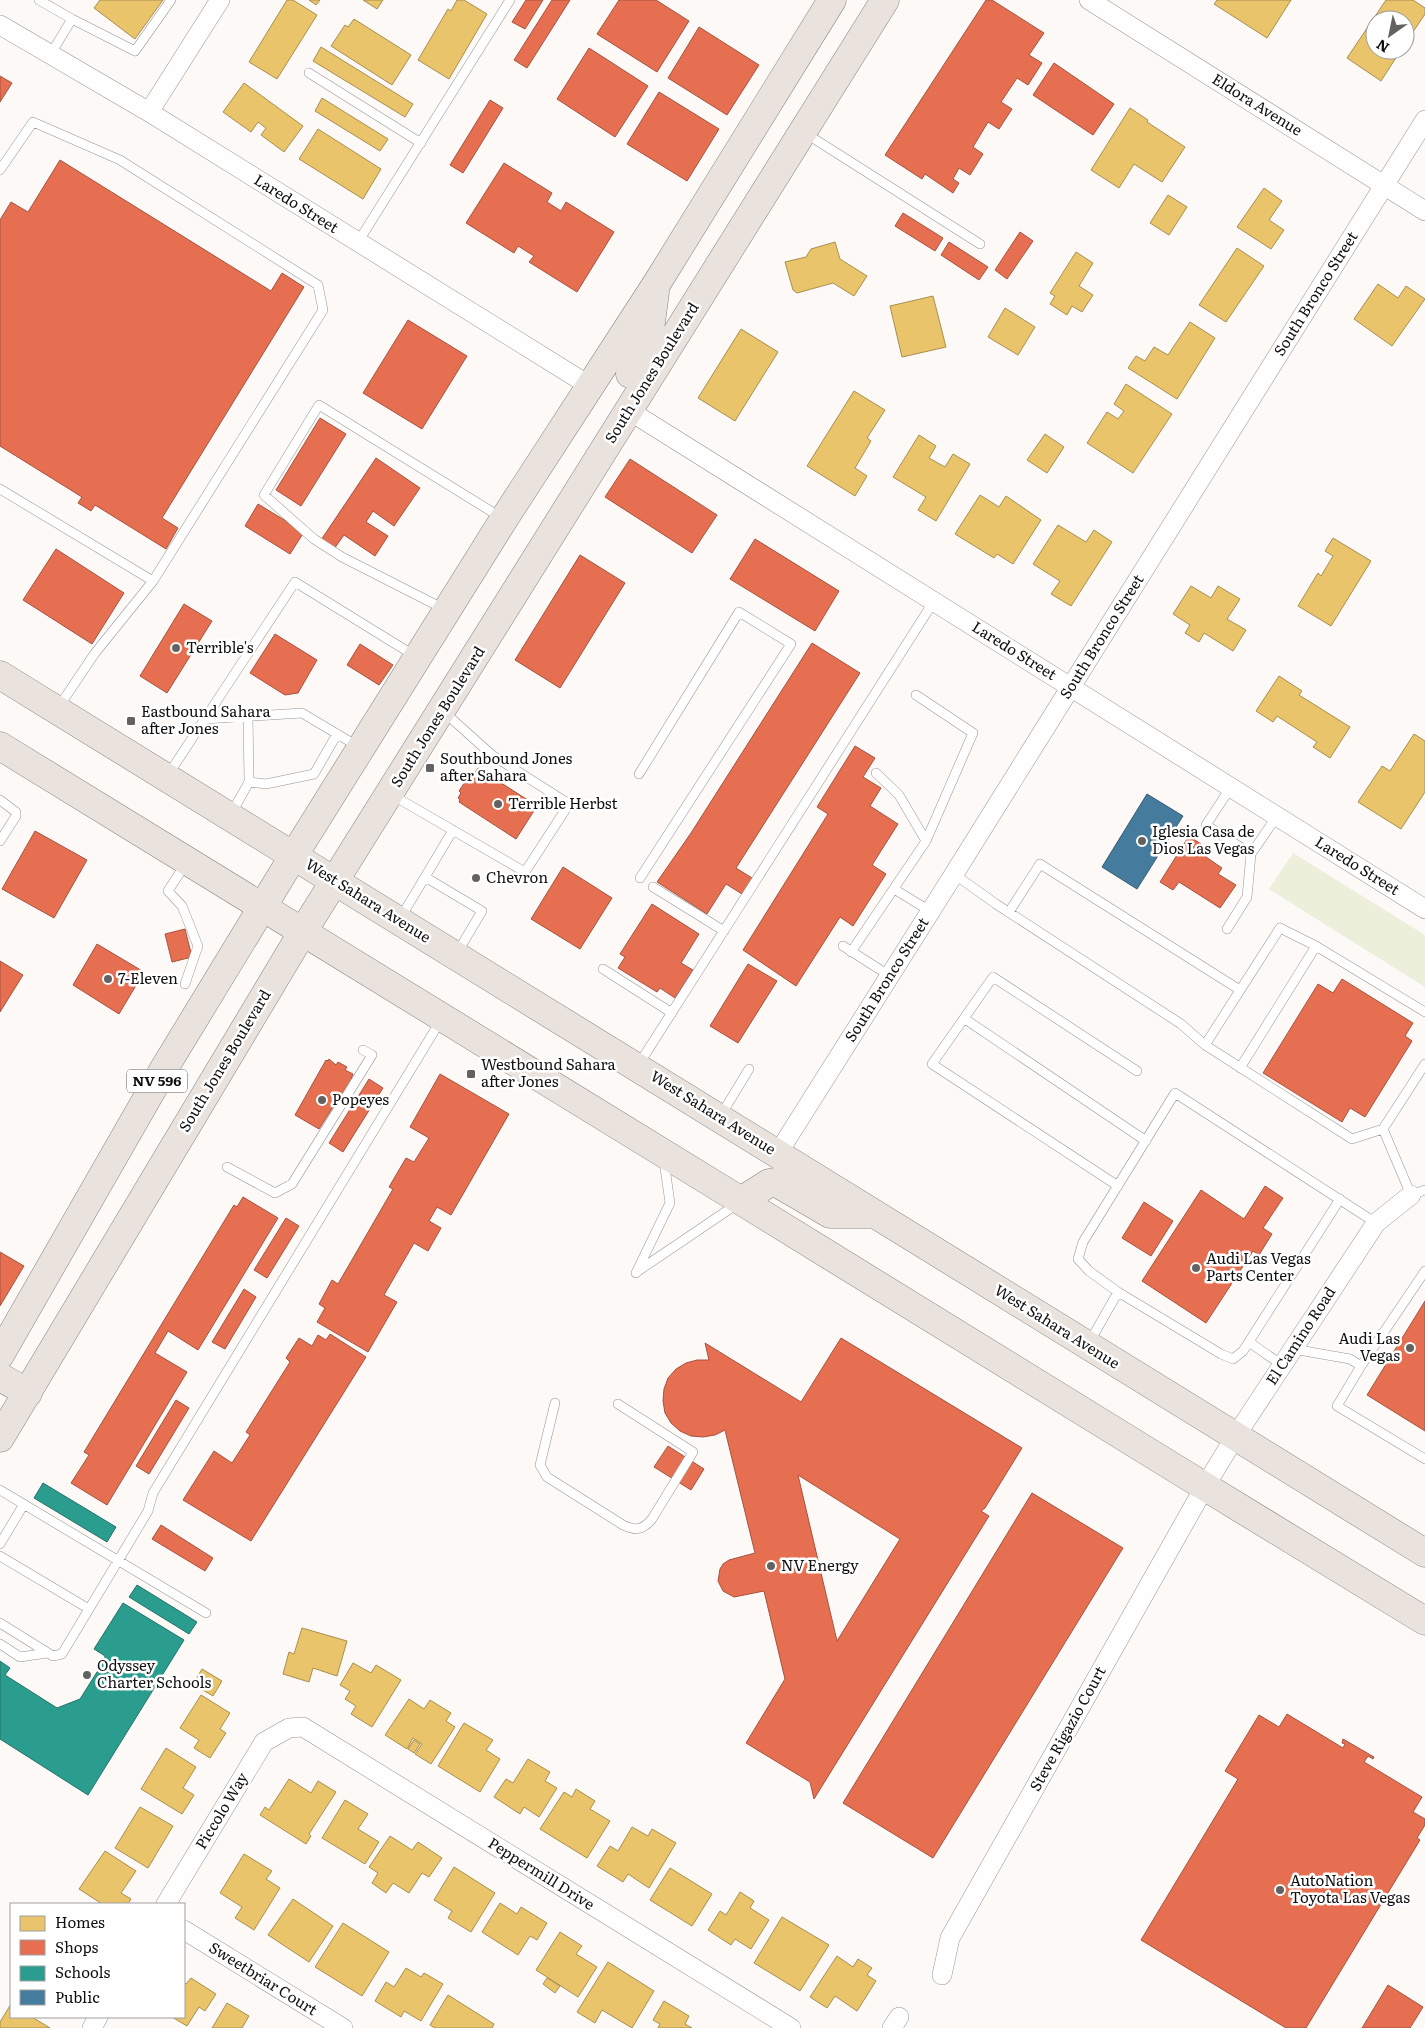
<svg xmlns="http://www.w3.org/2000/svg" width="1425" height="2028" font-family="Literata,serif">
	<rect width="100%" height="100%" fill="#fcf9f7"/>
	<path fill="#ecefd9" d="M1293 853 1425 935V987L1269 889Z"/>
	<path fill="#e9c46a" stroke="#a88e4f" d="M100 0H163L135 39 94 8Z
		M287 0H293L317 15 277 79 249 62Z
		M309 0H320L316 5Z
		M363 0H383L377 9Z
		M457 0H464L487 14 449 79 418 60 448 9 451 11Z
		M1217 0H1291L1267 38 1214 4Z
		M1386 0H1413L1425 8V14L1405 44V20H1375V50H1401L1381 81 1347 58Z
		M354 19 411 55 392 85 331 46 345 25 348 27Z
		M321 47 413 104 405 117 313 61Z
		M244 83 303 126 284 152 261 135 266 128 258 122 251 132 223 112Z
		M322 98 388 139 380 151 315 111Z
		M1130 108 1148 120 1147 122 1185 147 1162 182 1134 164 1119 188 1091 170Z
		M318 129 381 169 363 199 299 159Z
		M1264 188 1282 201 1269 220 1284 230 1271 249 1237 227Z
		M1168 195 1187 207 1169 235 1150 223Z
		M835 242 840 259 867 276 854 296 833 283 797 293 793 290 785 262 806 257 811 249Z
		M1237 248 1264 266 1226 322 1199 305Z
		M1076 252 1093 263 1079 286 1093 295 1082 312 1072 306 1067 315 1050 304 1055 296 1050 293Z
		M1378 284 1398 298 1406 286 1425 299 1392 346 1354 319Z
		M933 296 946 347 902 357 890 306Z
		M1005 308 1035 327 1018 355 988 337Z
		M1190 322 1215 338 1177 399 1128 368 1136 356 1145 361 1154 347 1168 355Z
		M741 329 778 352 735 421 698 398Z
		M1126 384 1172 414 1133 473 1087 443 1107 412 1118 419 1124 411 1114 404Z
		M854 391 885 410 867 438 871 441 855 468 867 476 855 496 807 466Z
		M1045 434 1064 447 1047 473 1027 460Z
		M919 435 936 446 929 458 945 467 953 454 970 464 936 521 918 510 926 497 893 477Z
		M980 495 999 507 1006 496 1041 520 1013 564 997 554 994 558 955 534Z
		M1058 525 1086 542 1094 530 1112 542 1071 606 1051 594 1060 581 1033 564Z
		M1333 538 1371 561 1331 626 1298 606 1318 573 1321 576 1333 556 1325 551Z
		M1191 586 1211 598 1218 586 1240 599 1227 619 1246 630 1233 651 1204 633 1199 642 1185 633 1190 625 1173 614Z
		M1279 676 1302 691 1299 695 1350 727 1330 758 1313 747 1317 742 1277 716 1273 722 1256 711Z
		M1414 734 1425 741V792L1401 829 1358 802 1382 766 1390 771Z
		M302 1628 347 1641 337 1676 313 1668 309 1682 283 1674 289 1652 294 1654Z
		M353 1663 371 1673 376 1665 401 1680 372 1727 351 1714 356 1706 345 1699 350 1691 340 1685Z
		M202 1669 222 1681 213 1696 193 1684Z
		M201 1695 230 1713 220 1729 226 1733 210 1758 194 1748 199 1740 180 1728Z
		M409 1699 424 1709 430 1700 451 1713 446 1721 455 1727 431 1764 415 1754 422 1744 413 1738 407 1749 385 1735Z
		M464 1723 493 1740 486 1750 500 1759 480 1792 438 1766Z
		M414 1740 420 1744 414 1753 408 1749Z
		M166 1748 196 1767 183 1788 194 1795 182 1814 141 1789Z
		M528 1759 550 1772 545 1781 557 1788 539 1817 524 1807 520 1814 494 1797 506 1779 513 1783Z
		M289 1779 311 1793 318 1781 336 1792 309 1834 311 1836 306 1844 260 1815 265 1807 269 1810Z
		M576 1789 595 1801 590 1809 610 1821 587 1858 540 1829 564 1792 572 1797Z
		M345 1800 368 1814 358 1829 379 1842 365 1864 322 1838Z
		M140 1807 173 1826 148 1868 115 1848Z
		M632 1827 648 1836 652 1829 676 1843 649 1888 628 1874 623 1882 597 1866 610 1846 618 1851Z
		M390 1836 412 1850 418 1842 442 1858 429 1877 422 1873 409 1893 393 1883 386 1893 372 1883 378 1873 369 1867Z
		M105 1851 136 1871 121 1893 131 1899 128 1904H102L79 1889Z
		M244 1854 272 1871 266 1879 280 1888 254 1930 235 1918 242 1907 220 1893Z
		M454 1867 495 1893 471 1932 448 1918 452 1911 434 1900Z
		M670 1868 712 1894 692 1926 650 1900Z
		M740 1892 754 1901 750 1908 769 1920 751 1949 735 1939 731 1945 708 1930 720 1911 726 1915Z
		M293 1899 333 1926 309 1962 268 1935Z
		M500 1903 517 1914 521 1907 547 1923 537 1940 530 1936 518 1955 482 1932Z
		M782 1917 829 1945 800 1991 754 1963Z
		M343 1923 389 1952 362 1996 315 1967Z
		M560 1932 582 1946 576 1954 597 1967 578 1997 536 1970Z
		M837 1956 853 1967 858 1959 872 1968 867 1975 876 1981 857 2011 835 1996 827 2008 810 1997Z
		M608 1962 654 1991 632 2028 602 2010 595 2023 577 2012Z
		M406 1968 421 1977 424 1973 443 1984 421 2021 404 2011 401 2017 375 2001 386 1982 394 1987Z
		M191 1978 216 1994 205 2011 199 2007 187 2026 172 2017H184V1983L186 1984Z
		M547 1978 560 1986 555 1993 543 1984Z
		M448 1995 494 2024 492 2028H435L430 2025Z
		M664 2001 689 2016 685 2024 692 2028H658L660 2024 653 2020Z
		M227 2003 249 2016 242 2028H212Z
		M11 2004V2017H32L50 2028H0V2022Z"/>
	<path fill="#e76f51" stroke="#a6523e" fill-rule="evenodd" d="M526 0H543L525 29 512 22Z
		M552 0H570L527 68 514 60Z
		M619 0H656L689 21 657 72 597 34Z
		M986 0H992L1044 33 1029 55 1042 63 1028 85 1017 78 1001 102 1012 109 999 129 988 122 973 147 983 154 970 175 959 168 953 179 959 183 953 193 925 174 922 179 885 155Z
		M699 27 759 65 727 115 668 78Z
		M589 48 648 86 615 137 557 99Z
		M1054 63 1114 104 1093 135 1033 95Z
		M0 76 12 83 0 102Z
		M659 92 719 129 687 181 627 144Z
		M490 100 503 108 463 173 450 165Z
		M60 160 271 291 282 273 304 287 162 518 178 528 166 549 95 505 91 511 78 503 82 497 0 446V220L11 202 28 212Z
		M504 163 552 193 547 202 561 211 566 202 614 232 577 292 529 262 534 256 518 246 514 253 466 223Z
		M903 213 943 238 935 251 895 226Z
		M1020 232 1033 241 1007 279 995 270Z
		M949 242 988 267 979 280 941 255Z
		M408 320 467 356 422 429 363 393Z
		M320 418 346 434 301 506 276 490Z
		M376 458 420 488 394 526 373 511 366 522 388 536 375 556 344 535 334 549 321 540Z
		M630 459 717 515 692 553 605 497Z
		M258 504 304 532 290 554 245 526Z
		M755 539 839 591 815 631 730 579Z
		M56 549 124 593 92 644 23 600Z
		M580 555 625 583 560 688 515 660Z
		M184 604 212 621 167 693 140 676Z
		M275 634 317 660 298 693 285 695 250 673Z
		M812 643 860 673 736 868 752 878 742 894 726 884 707 914 657 882 691 833Z
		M360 644 393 665 379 685 347 665Z
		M855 746 875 758 863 777 881 788 870 806 898 824 872 865 886 874 853 926 840 917 796 986 743 950 828 814 817 807Z
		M478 768 537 806 516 839 459 802 460 800 458 798 461 793 459 791 465 782 468 784Z
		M35 831 87 860 54 918 2 889Z
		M1189 836 1210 850 1206 857 1222 868 1218 874 1236 885 1220 908 1179 882 1173 890 1160 882Z
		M563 867 612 898 580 949 531 919Z
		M652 904 699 934 681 963 693 970 675 998 660 988 657 992 618 968 625 957 620 954Z
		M185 929 192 957 172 962 165 934Z
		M97 944 144 972 119 1014 73 985Z
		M0 961 23 975 0 1012Z
		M748 964 777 981 738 1043 710 1026Z
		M1342 979 1413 1023 1405 1036 1412 1041 1365 1117 1350 1108 1342 1122 1263 1073 1318 984 1333 993Z
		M329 1059 336 1065 338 1062 347 1067 345 1070 353 1074 351 1079 354 1080 335 1109 333 1107 319 1129 295 1115 326 1060 327 1061Z
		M440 1074 509 1114 451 1215 437 1207 429 1221 441 1228 428 1251 414 1243 384 1295 397 1302 368 1352 317 1322 325 1308 319 1304 332 1280 338 1284 393 1189 389 1187 406 1158 414 1162 429 1138 410 1127Z
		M369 1079 383 1088 343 1152 329 1143Z
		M1265 1186 1283 1198 1263 1228 1272 1234 1259 1255 1253 1251 1206 1323 1142 1281 1201 1190 1244 1219Z
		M243 1197 278 1218 198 1350 168 1331 155 1353 187 1372 107 1505 71 1483 89 1455 84 1452 234 1205 237 1207Z
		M1144 1202 1173 1221 1151 1256 1122 1238Z
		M286 1218 299 1226 267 1278 254 1270Z
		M0 1252 24 1266 0 1306Z
		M244 1289 256 1297 225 1349 212 1342Z
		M1425 1301V1431L1367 1395Z
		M330 1334 366 1357 251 1541 183 1500 214 1451 232 1463 250 1435 246 1432 290 1362 286 1358 299 1338 312 1346 318 1335 326 1340Z
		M841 1338 1022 1448 985 1508 981 1511 989 1516 814 1799 810 1782 746 1743 785 1679 764 1591 734 1597 723 1591 718 1581 720 1569 723 1564 729 1560 755 1553 725 1430 715 1435 703 1437 691 1436 680 1431 671 1423 665 1413 663 1401 664 1389 668 1378 676 1369 686 1363 697 1360H709L705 1343 801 1402ZM798 1475 900 1539 837 1641Z
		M176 1400 189 1408 149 1474 136 1466Z
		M668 1446 704 1469 691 1490 654 1467Z
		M1032 1493 1123 1548 933 1858 843 1803Z
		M161 1525 213 1558 205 1571 152 1539Z
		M1287 1714 1343 1748 1345 1744 1342 1743 1343 1739 1374 1757 1373 1759 1368 1756 1364 1762 1422 1797 1413 1812 1425 1819V1825L1417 1838 1420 1840 1306 2028H1286L1141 1940 1238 1779 1225 1771 1259 1715 1279 1727Z
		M1388 1985 1423 2007 1410 2028H1362Z"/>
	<path fill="#2a9d8f" stroke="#227369" d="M43 1483 116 1527 107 1542 34 1498Z
		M137 1585 197 1622 189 1634 129 1597Z
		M123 1603 184 1640 88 1795 0 1739V1661L10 1668 5 1675 57 1708 80 1699 104 1661 105 1656 94 1649Z"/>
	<path fill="#457b9d" stroke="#355b73" d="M1147 794 1183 816 1137 889 1102 867Z"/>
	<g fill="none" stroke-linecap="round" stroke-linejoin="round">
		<g stroke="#969594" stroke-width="10">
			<path id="service" d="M39 0 72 19 135 51 171 0
				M50 55 72 19
				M309 73 421 143
				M805 133 980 244
				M0 170 33 122 120 160 318 285 323 310 153 581 95 653 58 708
				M358 242 510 0
				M0 489 153 581
				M446 610 342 557 314 539 264 495 319 405 502 518
				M204 719 302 713 359 747
				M876 773 899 795 926 841
				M639 774 739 612 791 644 640 878
				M168 775 295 582 415 656
				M249 782 266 784 314 774 337 734
				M1231 787 1206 825 1251 854 1277 816
				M392 795 525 872 569 804 492 755 444 712
				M0 800 16 812V816L0 841
				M231 814 249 782 248 716
				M954 874 996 904 1181 1024 1205 1045
				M425 877 453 830
				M653 887 724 931
				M894 889 930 911
				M1009 912 1040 864 1240 990
				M401 917 425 877 482 911 457 953
				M1227 929 1247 897 1251 854
				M843 946 890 976
				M851 952 926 841 973 733 916 695
				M603 969 672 1013
				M185 984 198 946 182 906 168 891 186 863
				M1425 1012 1316 946 1280 928 1205 1045 1352 1139 1383 1129 1425 1064
				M965 1019 1146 1141
				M639 1064 934 601
				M1240 1068 1316 946
				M721 1115 749 1069
				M1383 1129 1411 1195 1425 1190
				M227 1167 275 1193 292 1184 372 1055 363 1050
				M1118 1186 932 1064 993 977 1137 1071
				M638 1271 737 1204
				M636 1273 670 1203 664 1161
				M1118 1292 1221 1354 1233 1359 1243 1351 1340 1199
				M1249 1342 1282 1365
				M1089 1343 1118 1292 1089 1271 1078 1259 1083 1242 1175 1093 1376 1223
				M1293 1349 1350 1359 1361 1366 1337 1406 1425 1459
				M1361 1366 1425 1271
				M555 1403 540 1465 547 1477 623 1525C635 1531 643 1530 652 1519L693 1452 618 1404
				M0 1490 206 1613
				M0 1544 24 1504
				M0 1556 89 1609
				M0 1623 53 1656 62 1654 148 1511 153 1493 441 1020
				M0 1644 20 1657 47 1653"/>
		</g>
		<g stroke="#969594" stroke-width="20">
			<path id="minor" d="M1089 0 1425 211
				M0 25 149 112 590 386
				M149 112 220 0
				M628 410 1425 909
				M778 1153 954 874 1425 120
				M166 1904 264 1742 289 1728 303 1727 791 2028
				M184 1930 343 2028
				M942 1975 950 1938 1204 1488 1235 1437 1376 1223 1411 1195
				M92 2028 98 2017
				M892 2028 899 2017"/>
		</g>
		<g stroke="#848281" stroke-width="29">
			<path id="primary" d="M630 374 648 344 655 292
				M0 675 1425 1553
				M0 746C246 897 492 1048 738 1199 967 1339 1195 1482 1425 1621
				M741 1201 769 1183 775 1182 830 1214H875
				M0 1355 165 1067 294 855 504 519 657 283 832 0
				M0 1377 28 1393
				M0 1438 302 933 885 0"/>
		</g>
		<use href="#service" stroke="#fffefe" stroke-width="9"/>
		<use href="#minor" stroke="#fffefe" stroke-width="19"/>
		<use href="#primary" stroke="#eae3dd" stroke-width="28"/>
	</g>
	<g fill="#636261" stroke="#fff" stroke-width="2">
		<circle cx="176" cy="648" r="5"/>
		<rect x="126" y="716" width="10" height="10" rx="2.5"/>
		<rect x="425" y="763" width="10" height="10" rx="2.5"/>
		<circle cx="498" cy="804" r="5"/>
		<circle cx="1142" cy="841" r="5"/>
		<circle cx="476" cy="878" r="5"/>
		<circle cx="108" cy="979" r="5"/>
		<rect x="466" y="1069" width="10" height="10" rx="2.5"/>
		<circle cx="322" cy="1100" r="5"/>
		<circle cx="1196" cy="1268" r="5"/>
		<circle cx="1410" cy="1348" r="5"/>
		<circle cx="771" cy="1566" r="5"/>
		<circle cx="87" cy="1675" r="5"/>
		<circle cx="1280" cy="1890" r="5"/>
	</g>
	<g text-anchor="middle" stroke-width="5" stroke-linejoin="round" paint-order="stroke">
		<rect fill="#fff" stroke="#585858" stroke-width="1" x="127" y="1069.5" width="60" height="23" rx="4"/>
		<g font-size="14" font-weight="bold" fill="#101010">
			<text x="157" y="1086">NV 596</text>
		</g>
		<g font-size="15" fill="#101010" stroke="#fff">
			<text transform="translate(1257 105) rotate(32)" y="5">Eldora Avenue</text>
			<text transform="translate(296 204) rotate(32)" y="5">Laredo Street</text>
			<text transform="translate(1316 294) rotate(-58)" y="5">South Bronco Street</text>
			<text transform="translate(652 373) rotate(-58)" y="5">South Jones Boulevard</text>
			<text transform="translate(1102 637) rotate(-58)" y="5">South Bronco Street</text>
			<text transform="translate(1014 651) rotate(32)" y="5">Laredo Street</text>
			<text transform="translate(438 717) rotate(-58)" y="5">South Jones Boulevard</text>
			<text transform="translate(1357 866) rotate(32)" y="5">Laredo Street</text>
			<text transform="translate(368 901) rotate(32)" y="5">West Sahara Avenue</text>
			<text transform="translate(887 980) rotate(-58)" y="5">South Bronco Street</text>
			<text transform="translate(225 1061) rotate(-59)" y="5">South Jones Boulevard</text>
			<text transform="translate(713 1113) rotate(32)" y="5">West Sahara Avenue</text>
			<text transform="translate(1057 1327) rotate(32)" y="5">West Sahara Avenue</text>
			<text transform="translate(1301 1336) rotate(-57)" y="5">El Camino Road</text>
			<text transform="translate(1068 1729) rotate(-61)" y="5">Steve Rigazio Court</text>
			<text transform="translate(222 1811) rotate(-59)" y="5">Piccolo Way</text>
			<text transform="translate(541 1874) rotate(32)" y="5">Peppermill Drive</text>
			<text transform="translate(263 1979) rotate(32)" y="5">Sweetbriar Court</text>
		</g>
		<g font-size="15" fill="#101010" stroke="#fff" text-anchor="start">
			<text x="186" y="653">Terrible's</text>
			<text x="141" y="717">Eastbound Sahara<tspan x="141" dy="17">after Jones</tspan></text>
			<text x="440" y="764">Southbound Jones<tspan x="440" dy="17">after Sahara</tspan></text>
			<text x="508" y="809">Terrible Herbst</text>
			<text x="1152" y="837">Iglesia Casa de<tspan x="1152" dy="17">Dios Las Vegas</tspan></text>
			<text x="486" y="883">Chevron</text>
			<text x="118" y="984">7-Eleven</text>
			<text x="481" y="1070">Westbound Sahara<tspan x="481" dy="17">after Jones</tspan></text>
			<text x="332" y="1105">Popeyes</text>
			<text x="1206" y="1264">Audi Las Vegas<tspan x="1206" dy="17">Parts Center</tspan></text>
			<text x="1400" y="1344" text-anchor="end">Audi Las<tspan x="1400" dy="17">Vegas</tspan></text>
			<text x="781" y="1571">NV Energy</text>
			<text x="97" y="1671">Odyssey<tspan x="97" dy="17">Charter Schools</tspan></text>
			<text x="1290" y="1886">AutoNation<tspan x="1290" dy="17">Toyota Las Vegas</tspan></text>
		</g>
	</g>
	<rect x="10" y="1903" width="175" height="115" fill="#ffffff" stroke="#9f9f9f"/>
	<rect x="20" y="1916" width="25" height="15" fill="#e9c46a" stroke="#9f9f9f"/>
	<text x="55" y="1928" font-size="15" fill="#101010">Homes</text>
	<rect x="20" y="1940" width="25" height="15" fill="#e76f51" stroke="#9f9f9f"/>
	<text x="55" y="1953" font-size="15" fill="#101010">Shops</text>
	<rect x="20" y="1966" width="25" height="15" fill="#2a9d8f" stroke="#9f9f9f"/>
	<text x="55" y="1978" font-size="15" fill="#101010">Schools</text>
	<rect x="20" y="1990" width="25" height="15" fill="#457b9d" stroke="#9f9f9f"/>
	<text x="55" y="2003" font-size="15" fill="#101010">Public</text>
	<g transform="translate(1390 35) rotate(213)"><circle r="24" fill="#ffffff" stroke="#9f9f9f"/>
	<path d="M0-4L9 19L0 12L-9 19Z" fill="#636261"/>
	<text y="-8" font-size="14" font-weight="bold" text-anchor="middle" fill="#101010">N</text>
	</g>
</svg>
